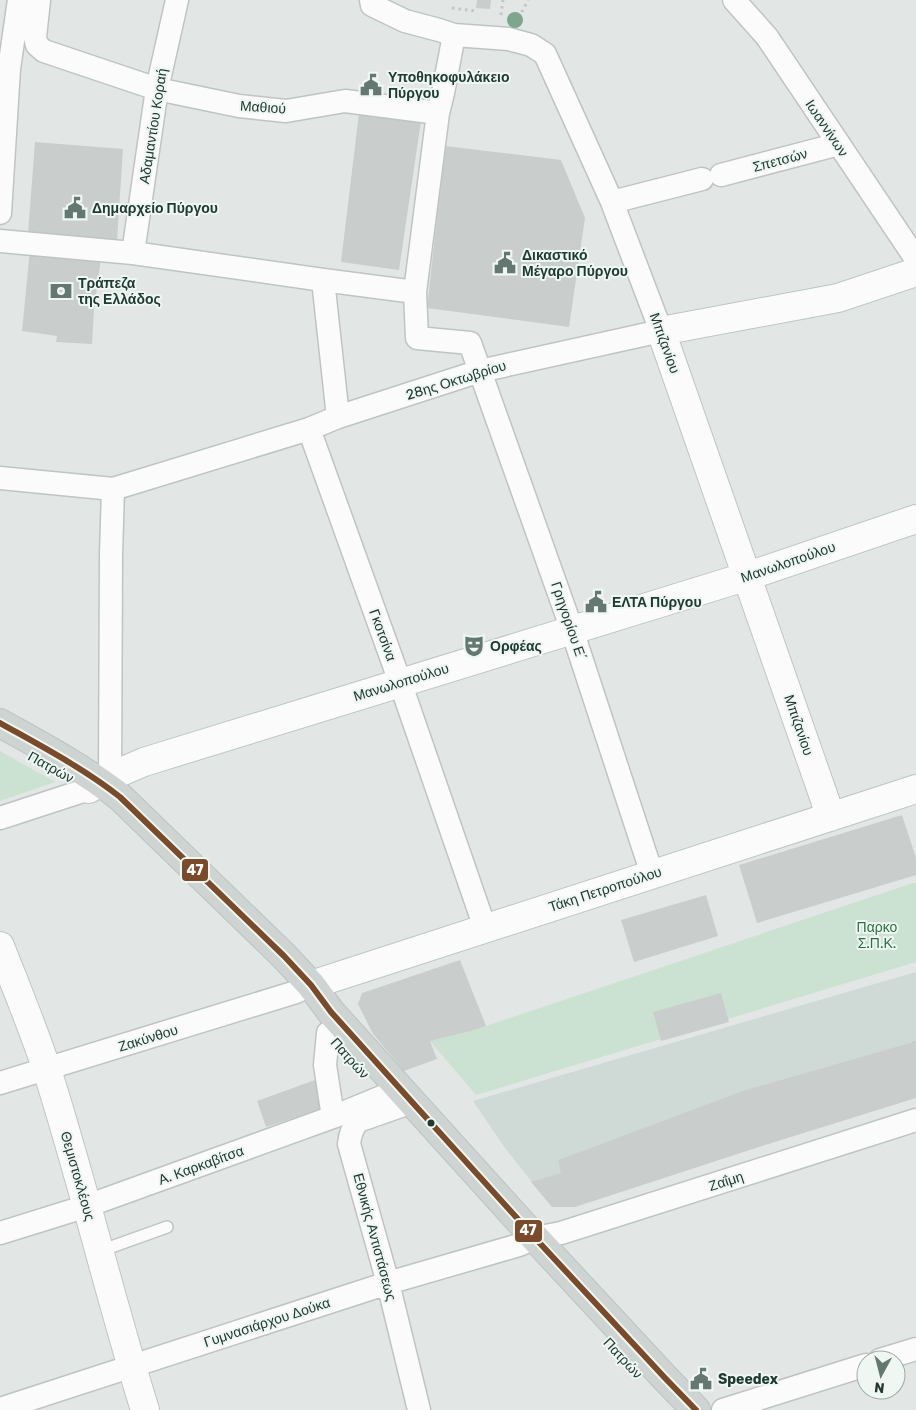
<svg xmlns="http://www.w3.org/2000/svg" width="916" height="1410" font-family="Rubik,sans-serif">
	<rect width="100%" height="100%" fill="#e2e7e5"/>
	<path fill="#cfd9d5" d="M916 972V1041L745 1090 558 1160 575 1207H552L505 1148 473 1101Z"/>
	<path fill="#cbe1d1" d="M0 751 55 782 0 801Z
		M916 882V962L476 1095 430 1041 471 1031Z"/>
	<path fill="#c9cecc" d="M477 0H491L490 9 476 8Z
		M359 113 421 121 399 270 341 262Z
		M35 142 123 149 117 240 28 233Z
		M445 146 561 160 585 218 569 327 427 308Z
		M30 250 101 258 94 310 92 344 56 342 57 336 22 331Z
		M902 815 916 858V875L757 923 739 865Z
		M706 895 718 936 634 962 621 920Z
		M460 960 486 1026 471 1031 430 1041 437 1059 404 1071 373 1034 358 1004 362 993Z
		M721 993 729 1022 661 1041 653 1012Z
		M916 1041V1098L762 1146 575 1207H552L531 1182 561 1173 558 1160 745 1090Z
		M315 1080 324 1108 266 1127 257 1101Z"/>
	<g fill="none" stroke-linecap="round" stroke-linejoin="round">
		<g stroke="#bfc4c2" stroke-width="14">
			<path id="lane" d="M100 1251 167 1227"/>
		</g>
		<g stroke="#bfc4c2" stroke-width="25">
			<path id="street" d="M39 0 35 37 37 45 44 51 157 89 239 106 286 111 345 101 438 113 443 93 454 35
				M734 0 767 37 916 259
				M721 175 839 144
				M612 202 702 179
				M0 213 9 69 19 0
				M0 241 133 253 323 280 415 292 438 113
				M133 253 157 89 177 0
				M323 280 338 417
				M415 292 417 338 470 343 572 630 652 874
				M309 429 400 682 485 928
				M0 478 113 489 309 429 338 417 480 371 661 331 612 202 545 54 531 45 509 39 454 35 439 30 405 21 372 5 371 0
				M110 778 111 555 113 489
				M0 818 89 789
				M328 1033 325 1065 333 1117
				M0 1083 296 992 311 985
				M412 1102 358 1121C352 1128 350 1134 349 1144L388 1283 419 1410
				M0 1233 87 1206 333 1117 384 1096 398 1087
				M880 1360 916 1349
				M0 1409 388 1283 519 1245 535 1238 561 1233 916 1120
				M723 1410 866 1365"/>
		</g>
		<g stroke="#bec5c2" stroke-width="30">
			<path id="secondary" d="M89 789 100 781 144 762 748 576 916 519
				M830 817 825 800 661 331 838 298 916 272
				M0 946C16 987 33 1028 47 1070 83 1183 110 1298 145 1410
				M311 985 916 789"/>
		</g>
		<g stroke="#bbc4c1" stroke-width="30">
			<path id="primary" d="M0 723C41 746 83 768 120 797L284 956 311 985 331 1012 412 1102 535 1238 665 1378 696 1410"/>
		</g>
		<path stroke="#bfc8c5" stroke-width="3" stroke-dasharray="2.5 4" stroke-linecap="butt" d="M452 8 475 11
			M501 15 503 0
			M519 18 528 0"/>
		<use href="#lane" stroke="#fbfbfb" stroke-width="11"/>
		<use href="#street" stroke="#fbfbfb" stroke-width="22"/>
		<use href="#secondary" stroke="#fbfbfb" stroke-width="28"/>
		<use href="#primary" stroke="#cdd4d2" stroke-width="28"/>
		<g stroke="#eff7f3" stroke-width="10">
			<path id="bus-1" d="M0 723C41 746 83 768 120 797L284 956 311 985 331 1012 412 1102 535 1238 665 1378 696 1410"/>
		</g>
		<use href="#bus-1" stroke="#7a4b2a" stroke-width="6"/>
	</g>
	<circle fill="#7da68c" cx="515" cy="20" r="8"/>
	<defs>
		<g id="civic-bare" transform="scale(1.725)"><path d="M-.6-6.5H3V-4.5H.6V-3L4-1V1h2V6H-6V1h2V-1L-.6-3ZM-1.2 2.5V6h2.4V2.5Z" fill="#647771" stroke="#eff7f3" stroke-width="2.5" paint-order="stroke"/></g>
		<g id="bank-bare" transform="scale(1.725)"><path d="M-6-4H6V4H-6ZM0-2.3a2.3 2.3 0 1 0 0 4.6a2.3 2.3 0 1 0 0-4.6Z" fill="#647771" stroke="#eff7f3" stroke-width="2.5" paint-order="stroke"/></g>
		<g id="theatre-bare" transform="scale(1.725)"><path d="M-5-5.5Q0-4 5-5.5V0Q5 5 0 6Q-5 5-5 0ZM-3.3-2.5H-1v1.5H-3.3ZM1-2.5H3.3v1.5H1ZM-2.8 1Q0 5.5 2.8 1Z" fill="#647771" stroke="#eff7f3" stroke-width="2.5" paint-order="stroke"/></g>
	</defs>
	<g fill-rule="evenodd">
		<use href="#civic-bare" x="371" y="85"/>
		<use href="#civic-bare" x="75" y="208"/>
		<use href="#civic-bare" x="505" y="263"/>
		<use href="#bank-bare" x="61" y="291"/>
		<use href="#civic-bare" x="596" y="602"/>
		<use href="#theatre-bare" x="474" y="646"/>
		<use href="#civic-bare" x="701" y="1379"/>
	</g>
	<circle fill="#203a32" stroke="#eff7f3" stroke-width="2" cx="431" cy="1123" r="4.5"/>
	<g text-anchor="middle" stroke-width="4" stroke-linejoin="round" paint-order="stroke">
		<g font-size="14" font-weight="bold" fill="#203a32" stroke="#eff7f3" text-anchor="start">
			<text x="388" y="82">Υποθηκοφυλάκειο<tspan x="388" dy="16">Πύργου</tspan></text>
			<text x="92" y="213">Δημαρχείο Πύργου</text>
			<text x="522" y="260">Δικαστικό<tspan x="522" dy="16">Μέγαρο Πύργου</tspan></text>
			<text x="78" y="288">Τράπεζα<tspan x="78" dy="16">της Ελλάδος</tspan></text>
			<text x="612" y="607">ΕΛΤΑ Πύργου</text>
			<text x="490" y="651">Ορφέας</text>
			<text x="718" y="1384">Speedex</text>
		</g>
		<g font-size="14" fill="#203a32" stroke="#eff7f3">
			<text transform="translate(263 107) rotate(4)" y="5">Μαθιού</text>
			<text transform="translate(153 126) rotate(-81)" y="5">Αδαμαντίου Κοραή</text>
			<text transform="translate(827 128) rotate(56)" y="5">Ιωαννίνων</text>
			<text transform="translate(780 160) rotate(-15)" y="5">Σπετσών</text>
			<text transform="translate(665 343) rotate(70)" y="5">Μπιζανίου</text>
			<text transform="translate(456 380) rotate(-17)" y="5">28ης Οκτωβρίου</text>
			<text transform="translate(788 562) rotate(-19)" y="5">Μανωλοπούλου</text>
			<text transform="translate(569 621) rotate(71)" y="5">Γρηγορίου Ε΄</text>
			<text transform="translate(383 635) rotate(70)" y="5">Γκοτσίνα</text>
			<text transform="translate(401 682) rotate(-17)" y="5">Μανωλοπούλου</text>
			<text transform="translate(799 725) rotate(71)" y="5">Μπιζανίου</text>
			<text transform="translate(51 767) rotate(29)" y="5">Πατρών</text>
			<text transform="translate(605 889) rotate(-18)" y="5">Τάκη Πετροπούλου</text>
			<text transform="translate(148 1038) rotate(-17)" y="5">Ζακύνθου</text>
			<text transform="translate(350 1058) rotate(48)" y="5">Πατρών</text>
			<text transform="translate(201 1165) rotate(-20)" y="5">Α. Καρκαβίτσα</text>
			<text transform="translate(78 1176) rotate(74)" y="5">Θεμιστοκλέους</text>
			<text transform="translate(726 1181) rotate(-18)" y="5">Ζαΐμη</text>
			<text transform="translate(375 1237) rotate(75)" y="5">Εθνικής Αντιστάσεως</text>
			<text transform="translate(267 1322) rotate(-18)" y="5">Γυμνασιάρχου Δούκα</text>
			<text transform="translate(623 1358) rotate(47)" y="5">Πατρών</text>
		</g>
		<g font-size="14" fill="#2b7143" stroke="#eff7f3">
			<text x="877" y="932">Παρκο<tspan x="877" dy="16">Σ.Π.Κ.</tspan></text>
		</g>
	</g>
	<g stroke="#eff7f3" stroke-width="2">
		<rect x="181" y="858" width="28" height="24" rx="5" fill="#7a4b2a"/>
		<rect x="514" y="1219" width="29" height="24" rx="5" fill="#7a4b2a"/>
	</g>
	<g font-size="14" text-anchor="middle" font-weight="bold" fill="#fff">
		<text x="195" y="875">47</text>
		<text x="528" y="1235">47</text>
	</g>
	<g transform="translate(881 1375) rotate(187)"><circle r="24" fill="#eff7f3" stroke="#9caba6"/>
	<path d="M0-4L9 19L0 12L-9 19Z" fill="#647771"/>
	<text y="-8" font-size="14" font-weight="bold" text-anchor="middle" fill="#203a32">N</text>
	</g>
</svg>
